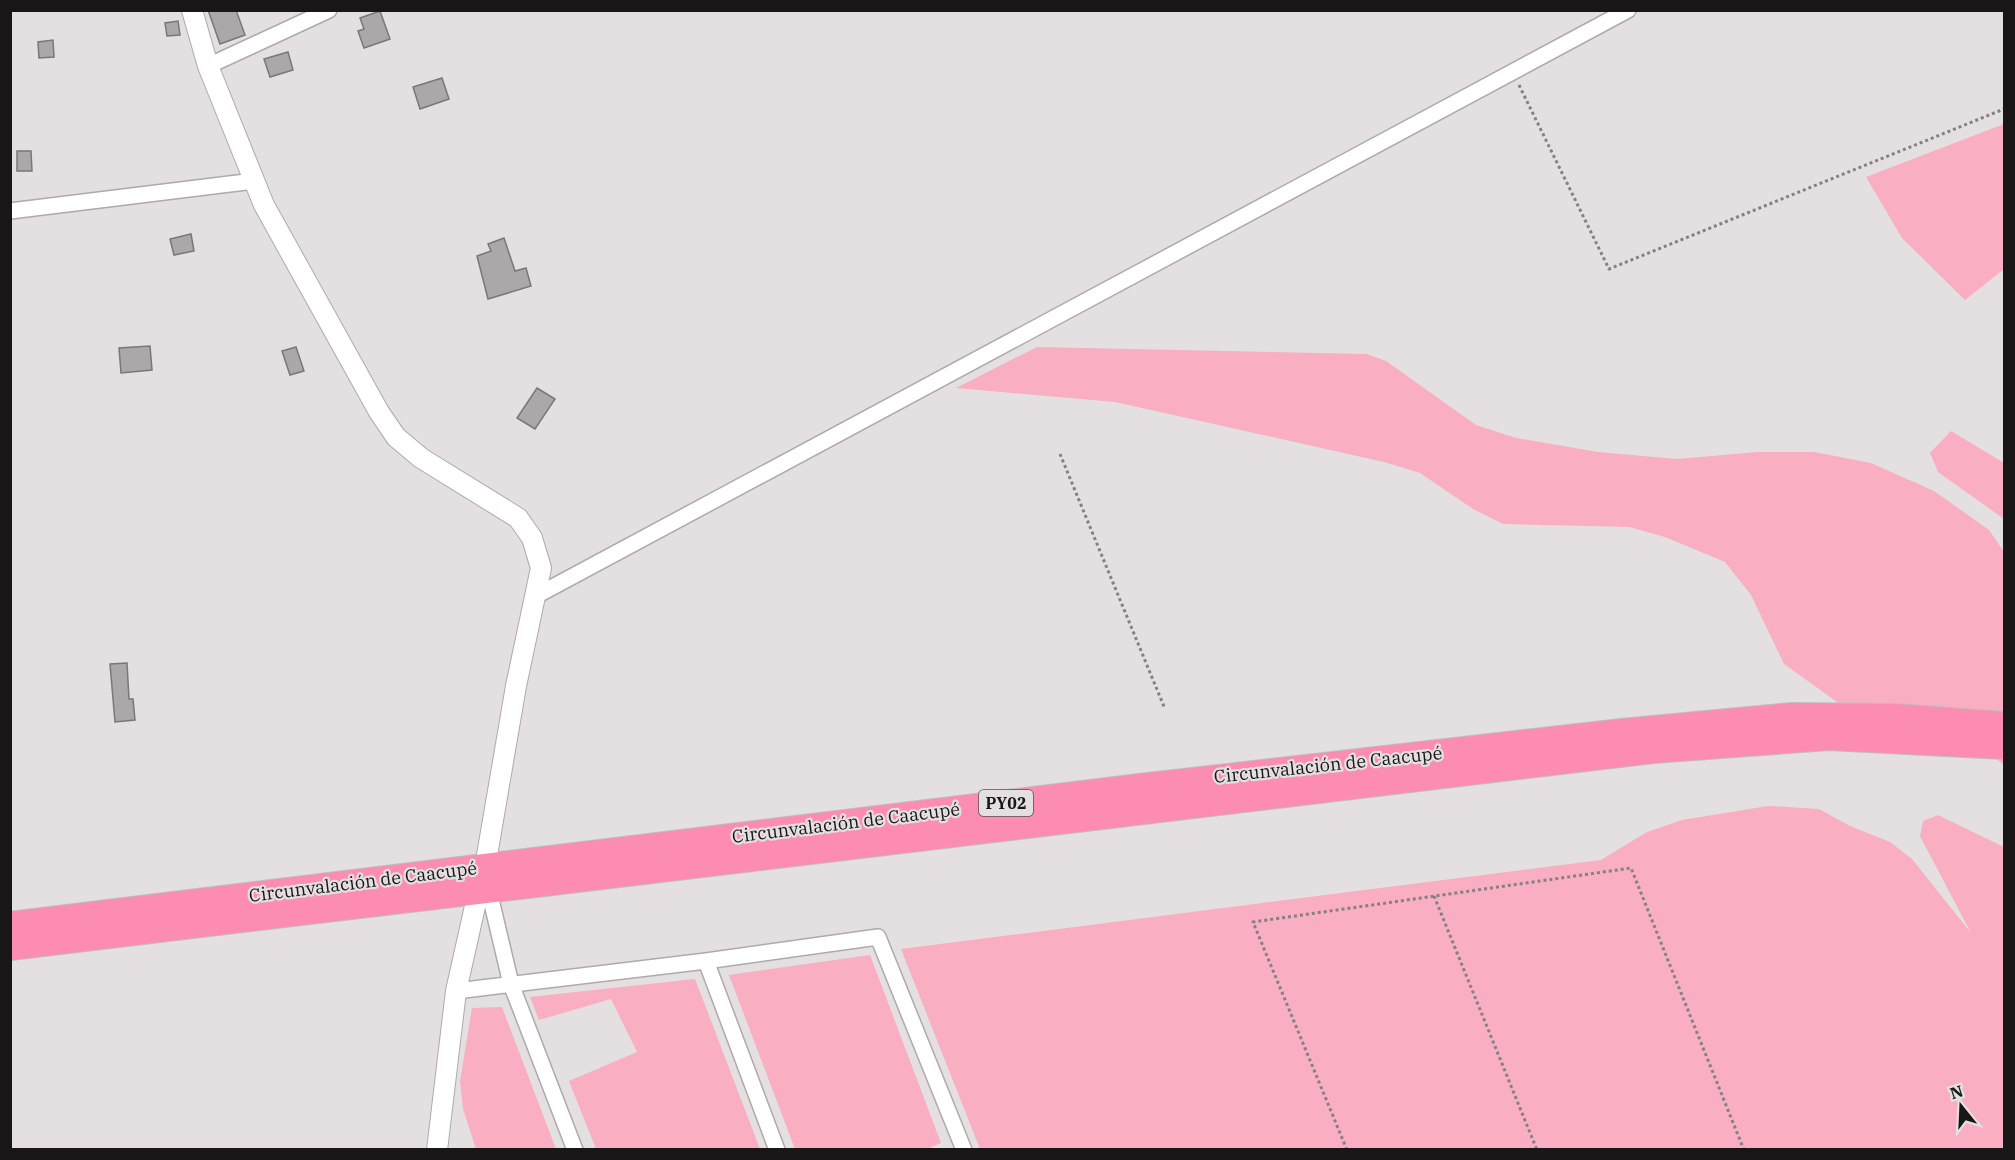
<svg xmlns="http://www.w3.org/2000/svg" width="2015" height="1160" font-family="'IBM Plex Serif',serif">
	<rect width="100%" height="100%" fill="#e4dfe0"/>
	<path fill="#f9aec2" d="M2004 124V269L1965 300 1902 238 1866 177Z
		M1037 347 1367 354 1386 361 1476 425 1516 438 1598 452 1677 459 1758 452H1814L1871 463 1934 491 1989 530 2004 552V765L1969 736 1865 722 1784 664 1751 595 1725 562 1665 537 1629 527 1503 524 1473 509 1420 473 1384 462 1115 402 956 388Z
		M1951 431 2004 463V519L1938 472 1930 453Z
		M1768 806 1819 809 1850 826 1890 842 1912 859 1971 933 1920 836 1923 821 1938 815 2004 847V1149H980L901 949 1601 860 1647 832 1682 820Z
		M870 955 941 1143 925 1150 795 1149 729 975Z
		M695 979 760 1149H596L569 1081 637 1052 611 999 539 1020 530 997Z
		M502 1007 556 1149H476L463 1109 460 1081 472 1008Z"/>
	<path fill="#aca7a8" stroke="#7c7678" stroke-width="1.5" d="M208 10H236L245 35 220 44Z
		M380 11 390 39 364 48 358 31 364 29 360 18Z
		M178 21 180 35 167 36 165 23Z
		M53 40 54 57 39 58 38 42Z
		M288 52 293 70 270 77 264 59Z
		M442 78 449 99 420 109 413 87Z
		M17 151H31L32 171H17Z
		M191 234 194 251 174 255 170 239Z
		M504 238 515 271 526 268 531 286 488 299 477 256 491 251 488 244Z
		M150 346 152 370 121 373 119 348Z
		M296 347 304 371 290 375 282 351Z
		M537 388 555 399 535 429 517 418Z
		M127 663 129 699H133L135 720 115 722 110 664Z"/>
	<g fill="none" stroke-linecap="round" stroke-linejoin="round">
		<g stroke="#afa9ab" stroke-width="18">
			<path id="minor" d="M208 66 329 10
				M10 211 254 181
				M534 597 1628 10
				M489 891 511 984 575 1150
				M706 961 777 1150
				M456 991 706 961 878 937 964 1150"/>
		</g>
		<g stroke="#afa9ab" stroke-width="22">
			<path id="tertiary" d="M192 10 208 66 264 205 379 412 396 437 421 458 518 518 532 538 541 568 516 686 485 867
				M437 1150 456 991 478 893"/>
		</g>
		<g stroke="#bebebe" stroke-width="28">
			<path id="trunk" d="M10 925 1140 787 1622 732 1792 716 1896 717 2004 725
				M10 947 1653 750 1829 737 2004 746"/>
		</g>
		<path stroke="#858181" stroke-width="3" stroke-dasharray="3 3" stroke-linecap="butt" d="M1519 85 1609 269 2004 109
			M1060 454 1165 709
			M1434 896 1537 1150
			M1347 1150 1253 922 1631 868 1744 1150"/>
		<use href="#minor" stroke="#fff" stroke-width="15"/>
		<use href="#tertiary" stroke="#fff" stroke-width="20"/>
		<use href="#trunk" stroke="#fc8cb2" stroke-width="26"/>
	</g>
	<g text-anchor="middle" stroke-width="4.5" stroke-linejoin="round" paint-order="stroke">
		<rect fill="#e4dfe0" stroke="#555253" stroke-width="1.5" x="979" y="790" width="54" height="26" rx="4.5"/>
		<g font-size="16" font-weight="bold" fill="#181616">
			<text x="1006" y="809">PY02</text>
		</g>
		<g font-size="18" fill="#181616" stroke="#e4dfe0">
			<text transform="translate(1328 765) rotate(-6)" y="6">Circunvalación de Caacupé</text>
			<text transform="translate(846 823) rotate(-7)" y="6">Circunvalación de Caacupé</text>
			<text transform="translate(363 882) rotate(-7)" y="6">Circunvalación de Caacupé</text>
		</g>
	</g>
	<rect width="2015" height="1160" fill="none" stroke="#181616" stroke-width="24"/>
	<g transform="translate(1961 1106) rotate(342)" stroke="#e4dfe0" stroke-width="4.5" paint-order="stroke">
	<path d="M0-4.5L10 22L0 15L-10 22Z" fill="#181616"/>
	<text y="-9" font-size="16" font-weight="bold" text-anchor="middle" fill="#181616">N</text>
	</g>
</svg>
